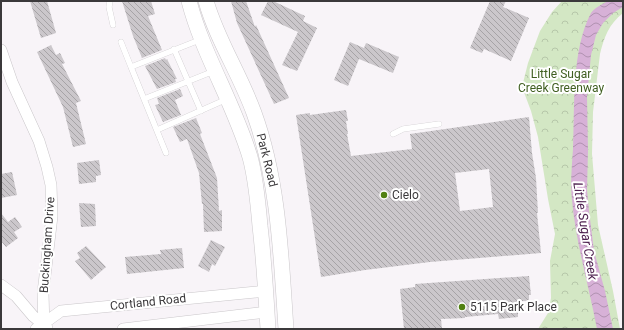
<svg xmlns="http://www.w3.org/2000/svg" width="624" height="330" font-family="Roboto,sans-serif">
	<defs>
		<pattern id="park-crowns" width="20" height="18" patternUnits="userSpaceOnUse"><rect width="20" height="18" fill="#d3e7c4"/><path d="M2 6a3 3 0 1 1 6 0M12 15a3 3 0 1 1 6 0" fill="none" stroke="#b6c7a9"/></pattern>
		<pattern id="water-waves" width="16" height="10" patternUnits="userSpaceOnUse"><rect width="16" height="10" fill="#d7b1d7"/><path d="M0 5q4-4 8 0t8 0" fill="none" stroke="#b091b0"/></pattern>
		<pattern id="building-back-hatch" width="6" height="6" patternUnits="userSpaceOnUse"><rect width="6" height="6" fill="#cbc7cb"/><path d="M-1 5l2 2M0 0l6 6M5-1l2 2" fill="none" stroke="#a6a3a6"/></pattern>
	</defs>
	<rect width="100%" height="100%" fill="#f8f4f8"/>
	<path fill="url(#park-crowns)" d="M562 1H623V13C609 24 604 37 600 54L593 112 592 154 598 225 613 291 620 329H538L548 313 551 298 550 261 555 234 548 199 538 137 531 111 522 87 528 63 540 31 552 12Z"/>
	<path fill="url(#water-waves)" d="M608 1H623V7L613 13 603 23 596 35 591 55 587 97 588 150 587 190 589 211 594 251 605 291 613 329H597C589 286 576 244 572 200 570 183 572 166 573 149 575 107 571 51 591 13 594 8 603 4 608 1Z"/>
	<path fill="url(#building-back-hatch)" fill-rule="evenodd" d="M30 1H47L56 33 41 38Z
		M122 1H151L155 14 148 16 162 50 142 58 133 36Z
		M231 1H246L255 27 256 25 289 98 274 104 237 23Z
		M268 1H273L305 16 303 21 317 28 297 71 282 65 298 32 261 15Z
		M490 1H506L503 7 529 18 511 61 484 49 482 53 470 48Z
		M350 42 364 48 366 43 399 57 393 73 359 59 348 86 334 80Z
		M51 45 56 55 60 53 65 63 62 64 81 101 76 103 86 144 73 147 63 107 37 52Z
		M165 58 166 60 167 59 177 79H175L176 82 157 89 145 66Z
		M180 89 183 96 175 100 181 115 163 122 155 105 159 104 157 98Z
		M346 110 348 121H346L348 134H347L351 156 412 149 410 134 529 117 532 153 536 178 538 213H537L541 253 430 262 365 270 321 277 296 115 310 113V115ZM489 169 493 207 460 211 455 173Z
		M196 118 202 133 200 134 217 178 219 211 222 210V231L204 232 203 204H202L199 173 187 139 180 142 173 127Z
		M99 160 101 175 96 176V182L79 184 77 163Z
		M12 172 17 195 1 198V174Z
		M79 203 95 204 96 226 81 227Z
		M1 213 8 222 15 217 22 227 14 232 18 238 6 247 1 241Z
		M211 240 225 247 215 266 212 264 209 272 198 266Z
		M86 246 106 267 91 280 75 261 80 258 77 253Z
		M182 248 184 268 127 274 125 257 161 254 160 250Z
		M529 276 531 295H529V301H521V312H518V317L499 319 498 314 465 317V318L441 319 442 329H404L400 289 415 287V284Z"/>
	<g fill="none" stroke-linecap="round" stroke-linejoin="round">
		<g stroke="#cac7ca" stroke-width="6">
			<path id="service" d="M110 1 109 7 113 25
				M121 42 131 67
				M174 49 201 111
				M144 99 214 71
				M157 130 227 99
				M393 134 403 129 439 124
				M166 153 131 67 202 39"/>
		</g>
		<g stroke="#cac7ca" stroke-width="12">
			<path id="minor" d="M1 50 12 82 39 141 47 167 51 185 52 216 43 293 44 329
				M1 285 16 296 33 316 43 324 36 329
				M47 328 43 324 61 311 266 291
				M123 329 267 312"/>
		</g>
		<g stroke="#cac7ca" stroke-width="16">
			<path id="secondary" d="M189 1C203 55 234 103 250 157 256 179 258 202 260 226 264 260 266 295 268 329
				M206 1C217 40 240 74 254 113 279 182 281 256 286 329"/>
		</g>
		<use href="#service" stroke="#fff" stroke-width="5.5"/>
		<use href="#minor" stroke="#fff" stroke-width="11"/>
		<use href="#secondary" stroke="#fff" stroke-width="15"/>
	</g>
	<g fill="#518112" stroke="#fff" stroke-width="1.5">
		<circle cx="384" cy="195" r="4"/>
		<circle cx="462" cy="307" r="4"/>
	</g>
	<g text-anchor="middle" stroke-width="4" stroke-linejoin="round" paint-order="stroke">
		<g font-size="12" fill="#405f21" stroke="#fff">
			<text x="561" y="78">Little Sugar<tspan x="561" dy="14">Creek Greenway</tspan></text>
		</g>
		<g font-size="12" fill="#3b393b" stroke="#fff">
			<text transform="translate(267 160) rotate(76)" y="4">Park Road</text>
			<text transform="translate(47 245) rotate(-86)" y="4">Buckingham Drive</text>
			<text transform="translate(148 302) rotate(-6)" y="4">Cortland Road</text>
		</g>
		<g font-size="12" fill="#3b393b" stroke="#fff" text-anchor="start">
			<text x="392" y="199">Cielo</text>
			<text x="470" y="311">5115 Park Place</text>
		</g>
		<g font-size="13" font-style="italic" fill="#4d204f" stroke="#fff">
			<text transform="translate(586 231) rotate(81)" y="5">Little Sugar Creek</text>
		</g>
	</g>
	<rect width="624" height="330" fill="none" stroke="#3b393b" stroke-width="4"/>
</svg>
